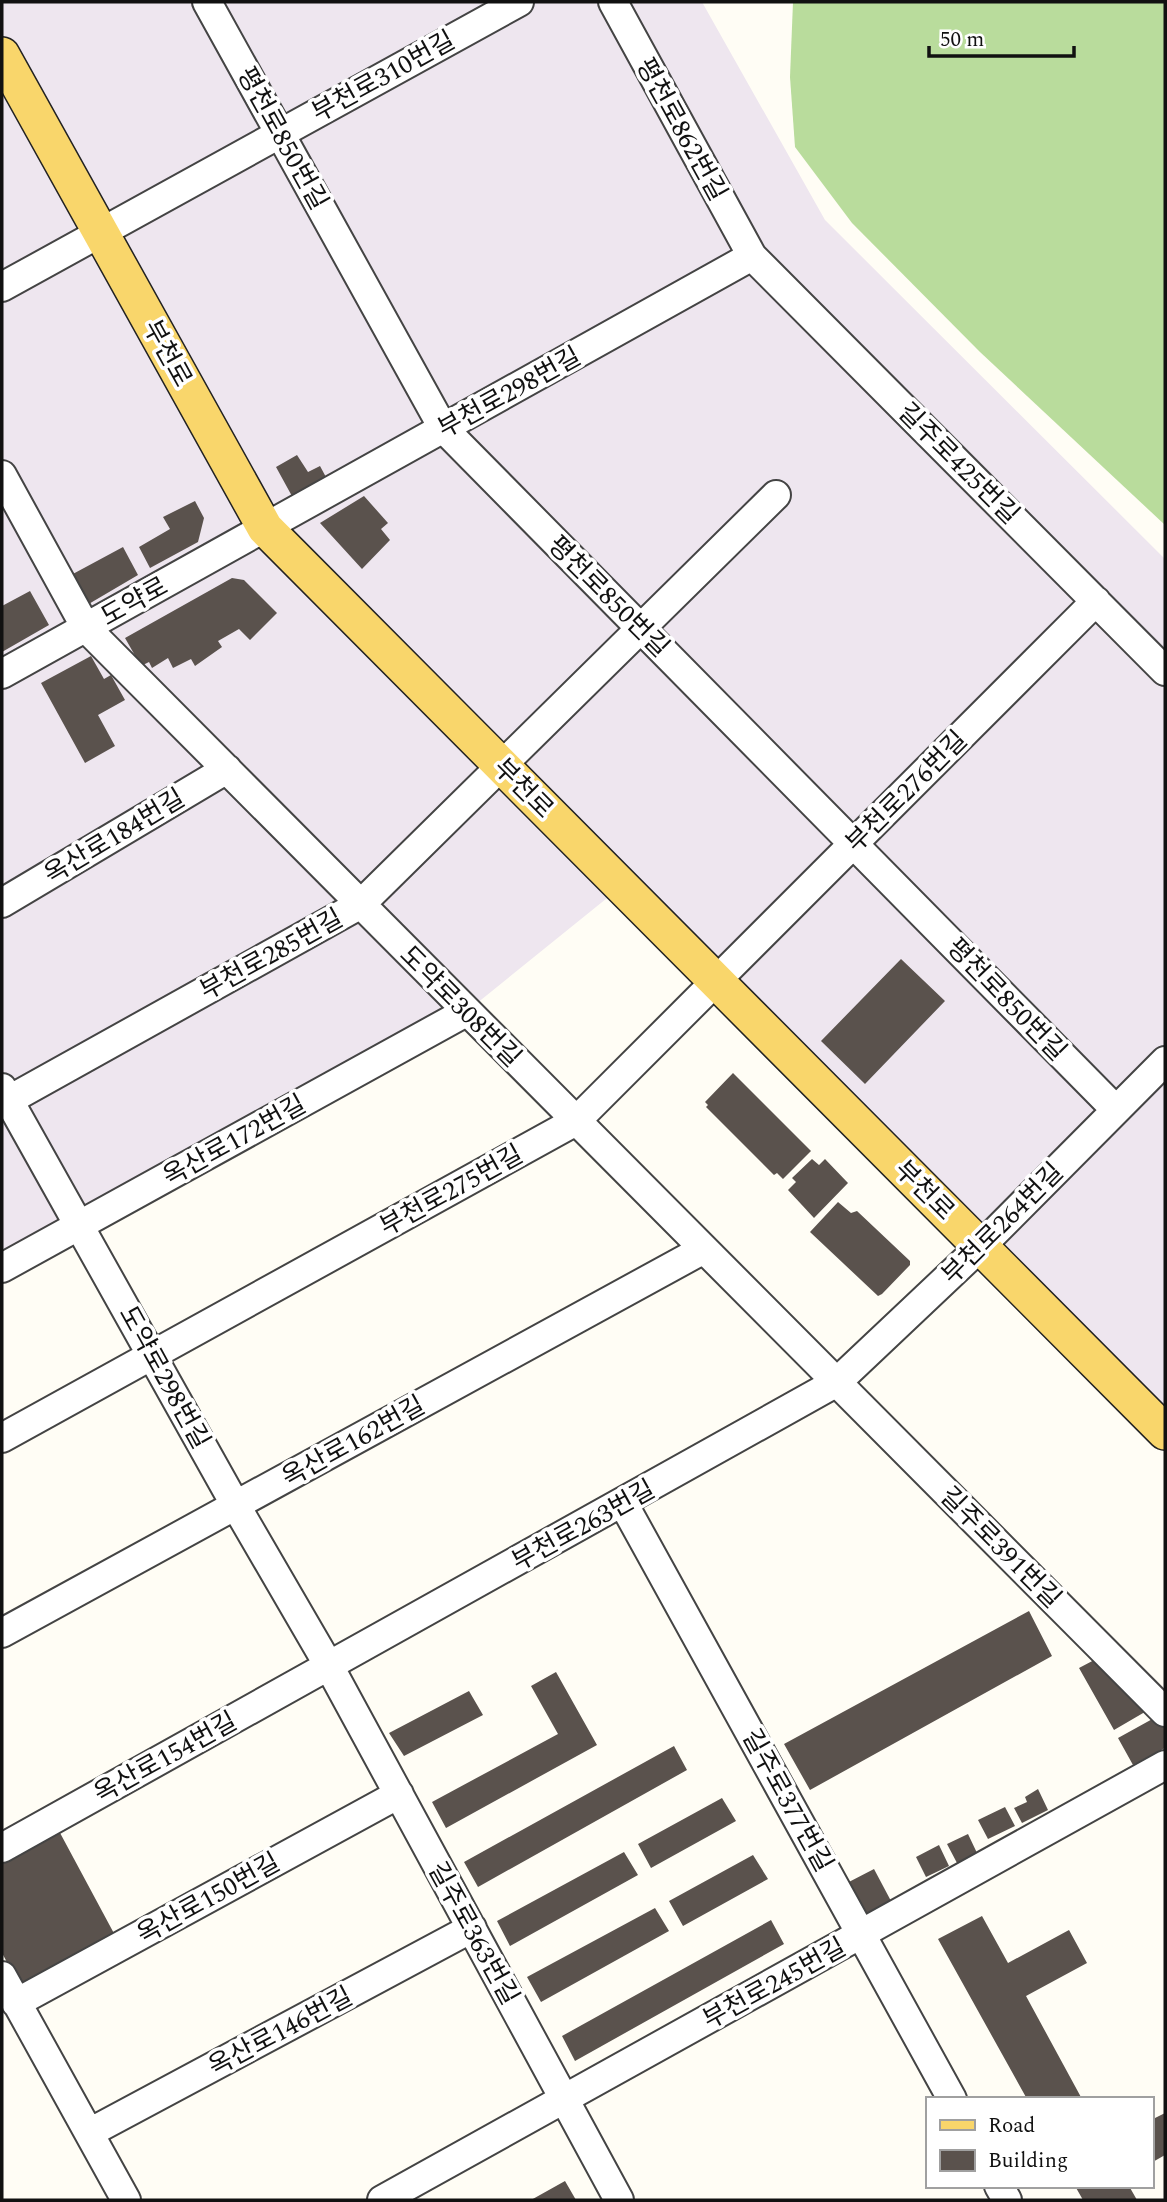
<svg xmlns="http://www.w3.org/2000/svg" width="1167" height="2202" font-family="Spectral,'Noto Sans KR',serif">
	<rect width="100%" height="100%" fill="#fffdf5"/>
	<path fill="#eee6ef" d="M2 2H702L825 220 1165 559V1432L622 886 466 1012 2 1268Z"/>
	<path fill="#b9dc9c" d="M793 2H1165V525L980 352 852 223 795 147 790 77Z"/>
	<path fill="#5a524d" d="M297 455 308 472 320 466 327 479 293 498 276 467Z
		M364 496 388 523 381 529 390 540 362 569 320 523Z
		M195 501 204 518 198 542 150 568 139 547 170 529 163 517Z
		M123 547 138 575 87 605 71 575Z
		M232 578 244 580 277 613 250 640 239 629 218 641 222 647 195 666 191 659 173 668 168 658 152 668 149 662 141 666 125 638Z
		M30 591 49 625 2 652V606Z
		M91 656 104 679 111 675 125 700 98 715 115 746 85 763 41 683Z
		M901 959 945 1001 865 1084 821 1041Z
		M733 1073 811 1151 783 1179 777 1173 774 1175 706 1107 708 1105 705 1102Z
		M812 1159 819 1165 825 1159 848 1183 814 1218 788 1190 796 1182 792 1178Z
		M838 1202 851 1213 857 1211 910 1261V1265L882 1294 878 1296 810 1232Z
		M1029 1611 1052 1656 810 1790 784 1744Z
		M1098 1658 1150 1709 1114 1730 1079 1668Z
		M556 1672 597 1745 446 1828 432 1802 558 1734 531 1686Z
		M469 1691 483 1715 404 1756 389 1733Z
		M1156 1717 1165 1727V1748L1133 1765 1118 1738Z
		M674 1746 687 1770 478 1887 464 1862Z
		M1038 1789 1048 1810 1022 1823 1014 1808 1027 1802 1025 1797Z
		M722 1798 736 1821 651 1868 638 1844Z
		M1005 1807 1015 1826 988 1839 978 1820Z
		M59 1831 117 1939 22 1990 2 1953V1863Z
		M968 1834 977 1853 957 1863 947 1844Z
		M939 1845 949 1866 926 1877 916 1857Z
		M624 1852 638 1875 510 1946 497 1921Z
		M753 1855 768 1879 683 1926 669 1901Z
		M874 1869 891 1901 861 1916 845 1884Z
		M655 1908 669 1931 541 2002 527 1977Z
		M982 1916 1008 1963 1069 1930 1087 1963 1026 1996 1082 2099H1027L938 1939Z
		M771 1920 784 1944 575 2061 562 2036Z
		M1165 2113V2155L1151 2163V2120Z
		M565 2181 576 2200H531Z
		M1075 2186H1129L1137 2200H1083Z"/>
	<g fill="none" stroke-linecap="round" stroke-linejoin="round">
		<g stroke="#444" stroke-width="32">
			<path id="minor" d="M207 2 443 428 1116 1110
				M613 2 752 256 1165 671
				M2 287 519 2
				M2 475 86 628 1165 1712
				M2 674 752 256
				M2 903 227 769
				M2 1088 236 1506 329 1666 619 2200
				M2 1104 361 904 776 495
				M2 1268 466 1012
				M2 1438 576 1121 1096 601
				M623 1503 952 2099
				M2 1633 704 1249
				M2 1848 837 1382 981 1246 1165 1061
				M2 1976 126 2200
				M16 2003 399 1794
				M89 2133 472 1928
				M999 2186 1007 2200
				M382 2200 1165 1765"/>
		</g>
		<g stroke="#222" stroke-width="38">
			<path id="major" d="M2 55 265 528 1165 1432"/>
		</g>
		<use href="#minor" stroke="#fff" stroke-width="28"/>
		<use href="#major" stroke="#f9d66b" stroke-width="35"/>
	</g>
	<g text-anchor="middle" stroke-width="7" stroke-linejoin="round" paint-order="stroke">
		<g font-size="26" fill="#111" stroke="#fff">
			<text transform="translate(383 76) rotate(-29)" y="9">부천로310번길</text>
			<text transform="translate(682 129) rotate(61)" y="9">평천로862번길</text>
			<text transform="translate(283 138) rotate(61)" y="9">평천로850번길</text>
			<text transform="translate(168 353) rotate(61)" y="9">부천로</text>
			<text transform="translate(509 392) rotate(-29)" y="9">부천로298번길</text>
			<text transform="translate(959 463) rotate(45)" y="9">길주로425번길</text>
			<text transform="translate(609 596) rotate(45)" y="9">평천로850번길</text>
			<text transform="translate(134 601) rotate(-29)" y="9">도약로</text>
			<text transform="translate(524 788) rotate(45)" y="9">부천로</text>
			<text transform="translate(906 791) rotate(-45)" y="9">부천로276번길</text>
			<text transform="translate(114 836) rotate(-31)" y="9">옥산로184번길</text>
			<text transform="translate(271 954) rotate(-29)" y="9">부천로285번길</text>
			<text transform="translate(1007 999) rotate(46)" y="9">평천로850번길</text>
			<text transform="translate(461 1006) rotate(45)" y="9">도약로308번길</text>
			<text transform="translate(234 1140) rotate(-29)" y="9">옥산로172번길</text>
			<text transform="translate(451 1190) rotate(-29)" y="9">부천로275번길</text>
			<text transform="translate(925 1190) rotate(45)" y="9">부천로</text>
			<text transform="translate(1002 1223) rotate(-45)" y="9">부천로264번길</text>
			<text transform="translate(165 1377) rotate(61)" y="9">도약로298번길</text>
			<text transform="translate(353 1441) rotate(-29)" y="9">옥산로162번길</text>
			<text transform="translate(583 1525) rotate(-29)" y="9">부천로263번길</text>
			<text transform="translate(1001 1547) rotate(45)" y="9">길주로391번길</text>
			<text transform="translate(165 1757) rotate(-29)" y="9">옥산로154번길</text>
			<text transform="translate(788 1800) rotate(61)" y="9">길주로377번길</text>
			<text transform="translate(208 1898) rotate(-29)" y="9">옥산로150번길</text>
			<text transform="translate(474 1933) rotate(61)" y="9">길주로363번길</text>
			<text transform="translate(774 1983) rotate(-29)" y="9">부천로245번길</text>
			<text transform="translate(280 2031) rotate(-28)" y="9">옥산로146번길</text>
		</g>
	</g>
	<rect width="1167" height="2202" fill="none" stroke="#111111" stroke-width="7"/>
	<rect x="926" y="2097" width="228" height="91" fill="#ffffff" stroke="#a0a0a0" stroke-width="2"/>
	<rect x="940" y="2120" width="35" height="10" fill="#f9d66b" stroke="#a0a0a0" stroke-width="2"/>
	<text x="988" y="2132" font-size="21" fill="#111111">Road</text>
	<rect x="940" y="2150" width="35" height="21" fill="#5a524d" stroke="#a0a0a0" stroke-width="2"/>
	<text x="988" y="2167" font-size="21" fill="#111111">Building</text>
	<path d="M929 46v10h145v-10" fill="none" stroke="#111111" stroke-width="3.5"/>
	<text x="940" y="46" font-size="21" fill="#111111" stroke="#ffffff" stroke-width="5" paint-order="stroke">50 m</text>
</svg>
